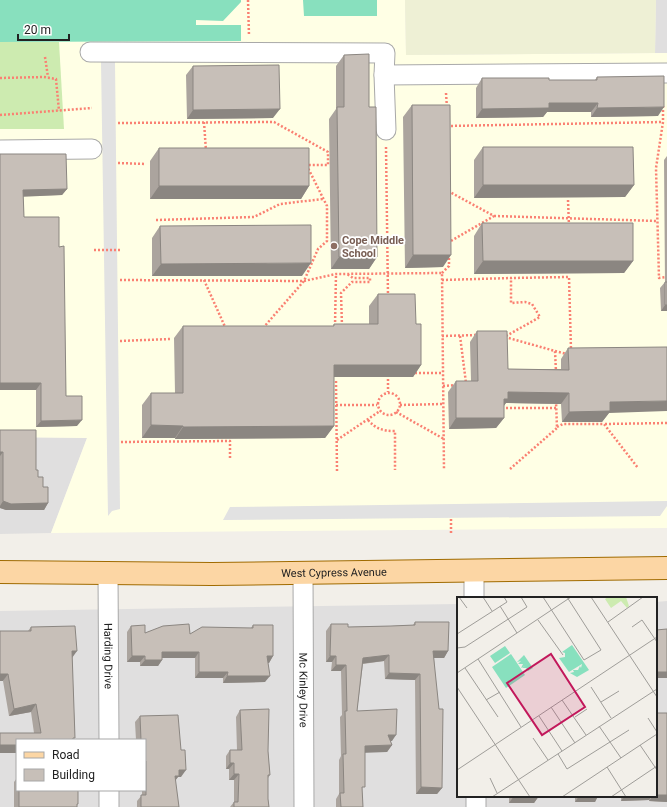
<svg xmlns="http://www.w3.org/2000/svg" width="667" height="807" font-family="Roboto,sans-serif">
	<rect width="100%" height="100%" fill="#f2efe9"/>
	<path fill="#e0dfdf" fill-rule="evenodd" d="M656 0H667V53H655Z
		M0 437 87 438 51 533 0 534Z
		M667 601V807H0V611L458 604V796H656V602ZM17 740H145V790H17Z"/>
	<path fill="#ffffe5" d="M0 0H405L406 55 667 53V528L51 533 87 438 0 437Z"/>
	<path fill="#eef0d5" d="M405 0H656L655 53 406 55Z"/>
	<path fill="#cdebb0" d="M0 42H59L64 129H0Z"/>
	<path fill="#88e0be" d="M0 0H241V2L223 21 196 20V25H241V41L0 42Z
		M303 0H377V16H304Z"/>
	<path fill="#e2e2e2" d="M101 62H115L120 509 112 511 108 516Z
		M667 501V506L660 516 223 520 230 507Z"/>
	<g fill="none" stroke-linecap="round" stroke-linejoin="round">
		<g stroke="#a9a9a9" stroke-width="21">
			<g id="minor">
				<path d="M90 52 385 53 384 75 667 73"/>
				<path d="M384 75 386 130"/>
				<path d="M0 150 92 149"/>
				<path d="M474 570V598"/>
				<path id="s1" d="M303 572 304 807"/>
				<path id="s2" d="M108 573 109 740"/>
				<path d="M109 790V807"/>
				<path d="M476 796V807"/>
			</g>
		</g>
		<g stroke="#a06b00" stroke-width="24">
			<g id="major">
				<path id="s3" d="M0 572 212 574 667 568"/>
			</g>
		</g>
		<path stroke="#fa8072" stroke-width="2.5" stroke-dasharray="2 2" stroke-linecap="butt" d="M248 0 249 36
			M45 57 48 77
			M0 78 44 77 56 79 59 111
			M446 93 447 108
			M663 106V122L656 168 659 278 667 277
			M0 115 92 108
			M204 122 206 151
			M118 123 274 122 328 152V165H307
			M447 126 663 122
			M386 147 388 296
			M118 163 146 164
			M448 191 494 216 449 242
			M568 200 569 226
			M494 216 657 221
			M156 220 254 217 280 204 323 199
			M94 250H120
			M442 273 449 266V257
			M120 280 304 281 336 274 442 273 444 470
			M204 280 226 329
			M442 280 511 278 569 277 571 350
			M335 326 336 274
			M342 326 341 293 352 282H370V278H353L347 274
			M263 328 304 281 318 249 327 241V206L308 168
			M442 336 478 335
			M460 336 466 383
			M506 336 540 317 532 304 525 302 511 303V278
			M505 337 555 351 556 372
			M120 341 170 339
			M555 351 567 354
			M415 373H443
			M388 379V392
			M336 381 337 471
			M443 386 456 385
			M378 404a11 11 0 1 1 22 0a11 11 0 1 1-22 0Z
			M336 405H377
			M400 405 443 404
			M506 408H557
			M396 412 444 439
			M368 420C376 429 383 431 395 431V470
			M605 424 667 423
			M557 427 563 424H604L638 468
			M337 440 380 411
			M121 442 230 441V459
			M510 469 557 428 556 401
			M451 533V518"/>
		<use href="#minor" stroke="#fff" stroke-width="19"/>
		<use href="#major" stroke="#fcd6a4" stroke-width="22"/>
	</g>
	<path fill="#aba49e" d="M344 55 369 107 377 257 369 269H331L329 119 336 109V66Z
		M193 66 273 118 187 119 186 75Z
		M597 77 658 116 591 117V112H547L543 117 476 118V88L482 78 549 80H595Z
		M412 105 443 267 405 268 403 117Z
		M483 147 634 185 625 197 474 198V160Z
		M159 148 309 186 301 199H150V161Z
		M0 154 67 189 62 195 23 196 24 217 59 247 66 396 77 426 36 427V390H0Z
		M667 156V311H661L660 288 665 282 664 160Z
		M482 223 633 261 624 273 474 274V236Z
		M160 226 302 276H152V238Z
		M378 294 416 324 421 365 413 377H334V426L325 438 175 439V438H142V405L151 393H175L174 338 183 326H333L334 324H369V306Z
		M477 331 508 369H561V359L568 348 609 413 602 422H562L561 404 506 403 504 405V418L496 428 449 429 448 392 456 381H471L470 342Z
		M0 430 36 470 38 477 43 487 48 503 44 510H6L0 508Z
		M415 622 448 651 444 658H434L442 788 437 794H416L415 680 385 679 384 661 363 664 357 711 392 741H390L392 745 387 752H365L362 791 363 807H336V799L339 794V760L341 756 340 717 342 715 341 671H331L332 662H326V631L331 624 348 627 391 626 413 625Z
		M253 625 273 656 269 663H268L265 682 223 683V678H195V658H162V660L158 666H140V662H127V632L131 626 145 633 190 634 251 628Z
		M31 627 72 657 75 738 17 740V753H0V733H34L31 712 9 716 3 681 28 631Z
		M240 710 268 751 270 775 268 778V799L269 807H230L234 802V780H229V769H226V756L230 750H237L236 717Z
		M667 713V802L649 801V800L621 801V797L597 798 595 802H575V796H656Z
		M140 716 181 777H178L175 781 179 807H137V801L142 795V790H145V740H136L135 722Z
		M17 778V790H78L77 807H14V782Z
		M509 796H539L534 803H509Z"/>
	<path fill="#8b8681" d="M549 103H598L591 112H547L543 117 476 118 482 109Z
		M664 107 658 116 591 117 597 108Z
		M280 109 273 118 187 119 193 110Z
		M483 185H634L625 197 474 198Z
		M159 186H309L301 199H150Z
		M67 189 62 195 18 197 23 190Z
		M413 255H451L443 267 405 268Z
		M339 257H377L369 269H331Z
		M483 261H633L624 273 474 274Z
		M311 263 302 276H152L161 264Z
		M665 305H667V311H661Z
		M334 365H421L413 377H325Z
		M0 383H41L36 390H0Z
		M508 392 569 393 561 404 506 403 501 410H496Z
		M667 401V411L609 413 602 422H562L569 412 610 402Z
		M456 418H504L496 428 449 429Z
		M82 420 77 426 36 427 41 421Z
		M151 425 183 426 175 438H142Z
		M334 426 325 438 175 439 183 427Z
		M0 452H3L0 456Z
		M3 501 48 503 44 510H6L0 508V506Z
		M72 651H77L72 658Z
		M433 651H448L444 658H428Z
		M162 652H199L195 658H158Z
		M389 655 384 661 359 664 363 658Z
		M132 656H145L140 662H127Z
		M267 656H273L269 663H263Z
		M330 656H336L332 662H326Z
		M145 660H162L158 666H140Z
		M336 665H346L341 671H331Z
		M199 672H228L223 678H195Z
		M656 672H667V678H656Z
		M389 673 420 674 415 680 385 679Z
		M0 674H8L3 681H0Z
		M227 676H270L265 682 223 683Z
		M36 704 31 712 9 716 14 709Z
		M388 735H396L392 741H384Z
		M0 745H17V753H0Z
		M392 745 387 752 360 753 365 746Z
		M230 763H234L229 769H226Z
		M179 770H186L181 777H178L174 782H170Z
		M234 774H239L234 780H229Z
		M421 787 442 788 437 794H416Z
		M656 795H667V802L649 801 653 796H656Z
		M514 796H539L534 803H509Z
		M579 796H622L621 797 597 798 595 802H575Z
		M624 796H652L649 800 621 801Z"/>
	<path fill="#c7bfb8" stroke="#8b8681" d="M369 54V107H376L377 257H339L337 107H344V55Z
		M279 65 280 109 193 110V66Z
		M664 76V107L597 108 598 103H549V108L482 109V78H549V80H597V77Z
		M412 105H450L451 255H413Z
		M483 147H633L634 185H483Z
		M159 148H309V186H159Z
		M0 154H66L67 189 23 190 24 217H59V247L64 246 66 396H82V420L41 421V383H0Z
		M482 223H633V261H483Z
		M311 225V263L161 264 160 226Z
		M665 282H667V305H665Z
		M378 294H415L416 324H421V365H334V426L183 427V426L151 425V393H183V326H334V324H378Z
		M477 331H507L508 369 569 370 568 348 667 347V401L610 402V411L569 412V393L508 392V399H504V418H456V381H478Z
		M0 430H36V470H38V477H43V487H48V503L11 504 3 501V452H0Z
		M415 622H449L448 651H433L439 709H443L442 788 421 787 420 674 389 673V655L363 658 357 711 397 709 396 735H388L392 745 365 746V787H362L363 807H341L340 793H344L343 754H346L345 711H347L346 665H336V656H330L331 624H348V627L391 626 415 625Z
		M189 624 190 634 202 627 253 628V625H273V656H267L270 676H227L228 672H199V652H162V660H145V656H132L131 626 145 625V633L163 626Z
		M75 626 77 651H72L75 738H73V740H17V745H0V733H41L36 704 14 709 8 674H0V631H31V627Z
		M667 629V672H656V630Z
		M269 709 268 751 270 775H268V799L269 807H234V802H238L239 774H234V763H230V750H242L240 710Z
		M656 713H667V795H656Z
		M178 715 181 750H185L186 770H179V776H175L179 807H141V795H146V761H145V740H141L140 716Z
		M19 790H78V804H77V807H19Z"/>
	<circle fill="#8d6e63" stroke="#fff" stroke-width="1.5" cx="334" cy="246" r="4"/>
	<g text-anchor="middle" stroke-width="3.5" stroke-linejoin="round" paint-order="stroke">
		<g font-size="11" font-weight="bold" fill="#785e54" stroke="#fff" text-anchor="start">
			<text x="342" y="244">Cope Middle<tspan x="342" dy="13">School</tspan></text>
		</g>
		<g font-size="11" fill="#222" stroke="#fff">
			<text dy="4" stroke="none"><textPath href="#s3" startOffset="334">West Cypress Avenue</textPath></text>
			<text dy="4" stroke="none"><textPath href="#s2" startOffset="83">Harding Drive</textPath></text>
			<text dy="4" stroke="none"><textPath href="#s1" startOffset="118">Mc Kinley Drive</textPath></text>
		</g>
	</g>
	<g transform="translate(457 597)">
		<rect width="200" height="200" fill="#f2efe9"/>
		<path d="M151 0H169L172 9 170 11 164 4 154 11 148 2Z" fill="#cdebb0"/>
		<path d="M115 48 132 73 120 80 113 76 117 75 116 73H121L123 69 124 71 125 67 112 75 102 61 108 60V56L105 55ZM48 49 53 56 38 66 33 59ZM54 57 68 78 49 91 35 70ZM67 58 76 71 71 74 69 71H65L68 69 64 71 66 67H61L64 64 60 65Z" fill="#88e0be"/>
		<path fill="none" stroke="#9f9d99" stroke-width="1" d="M2 0 10 11M26 0 35 14M86 0 127 63 144 53 110 0M134 0 200 100M43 9 60 36M81 23 106 58M151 25 186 0M175 30 185 23 200 45M0 37 50 5 47 0M0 51 8 50 70 10 64 0M21 62 64 130M8 71 41 120M0 76 114 0M0 90 73 200M134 90 154 121M29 103 43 95M105 103 129 138M144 105 162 94M94 110 118 146M82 119 105 154M118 120 130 112M191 121 200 135M142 129 164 161M76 141 91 163M183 148 200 173M101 157 110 172 172 133M150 170 169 200M0 173 200 40M33 181 40 196M35 200 200 92M105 200 200 137M154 200 200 169"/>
		<path fill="#c2185b" fill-opacity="0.15" stroke="#c2185b" stroke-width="2" d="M94 57 128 110 85 138 50 86Z"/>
		<rect width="200" height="200" fill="none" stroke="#222" stroke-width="2"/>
	</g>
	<rect x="16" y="739" width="130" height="52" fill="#ffffff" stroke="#a7a7a7"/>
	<rect x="24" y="752" width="20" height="6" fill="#fcd6a4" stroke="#a7a7a7"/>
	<text x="52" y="759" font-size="12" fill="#222222">Road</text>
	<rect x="24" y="769" width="20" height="12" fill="#c7bfb8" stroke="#a7a7a7"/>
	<text x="52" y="779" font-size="12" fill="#222222">Building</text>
	<path d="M18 34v6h51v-6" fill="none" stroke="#222222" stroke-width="2"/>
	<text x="24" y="34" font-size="12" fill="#222222" stroke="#ffffff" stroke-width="3" paint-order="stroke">20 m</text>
</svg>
